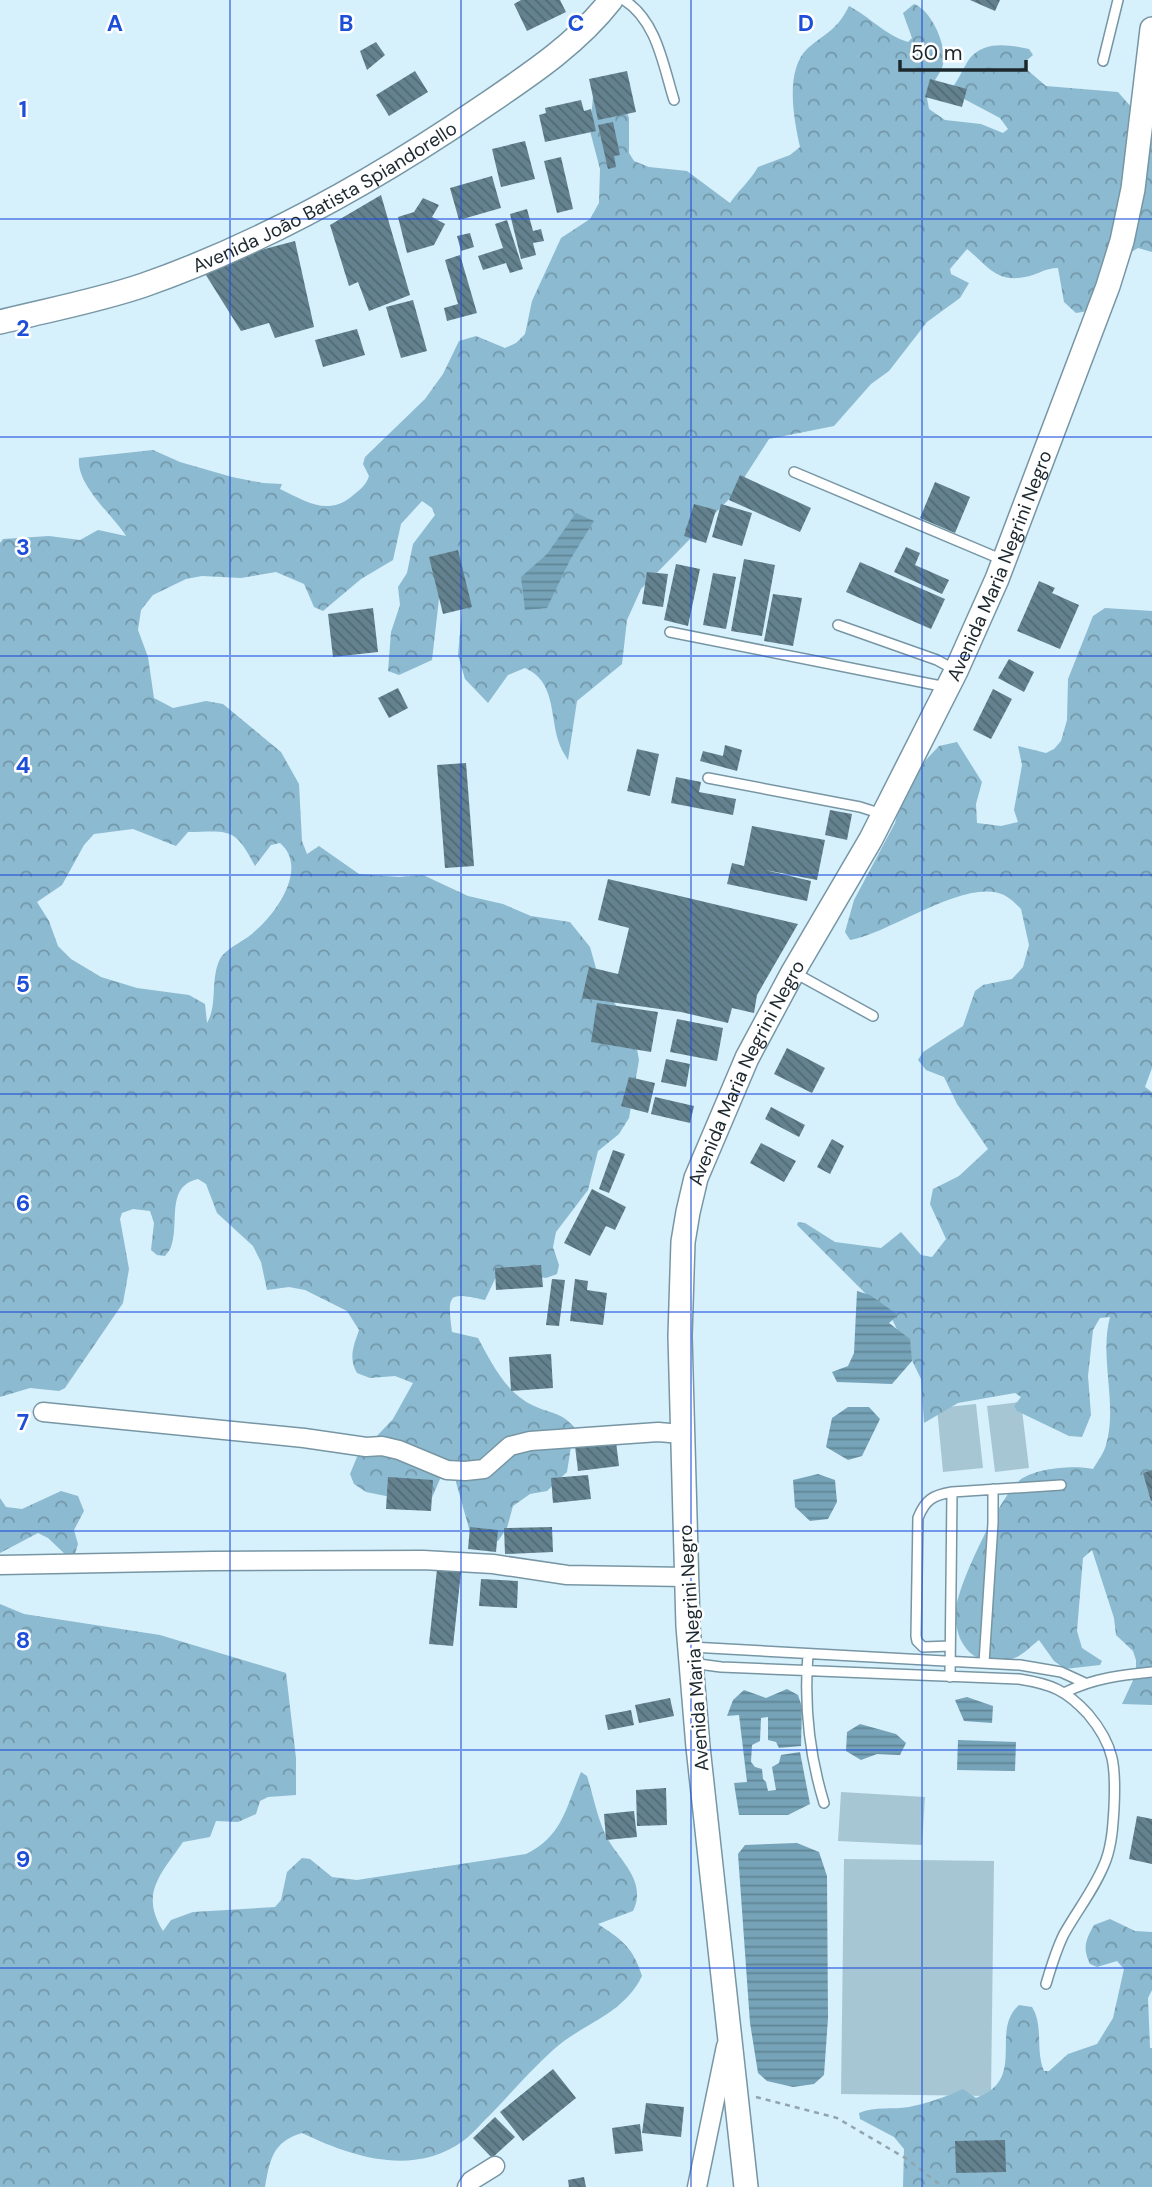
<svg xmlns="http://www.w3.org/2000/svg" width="1152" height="2187" font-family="'DM Sans',sans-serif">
	<defs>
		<pattern id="forest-crowns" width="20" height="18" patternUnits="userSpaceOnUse" patternTransform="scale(1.75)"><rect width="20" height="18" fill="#8cbad0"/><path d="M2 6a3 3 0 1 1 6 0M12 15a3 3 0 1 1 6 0" fill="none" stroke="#7297a9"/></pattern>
		<pattern id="water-rules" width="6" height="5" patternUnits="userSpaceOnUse" patternTransform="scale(1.75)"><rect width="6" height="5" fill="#76a3b8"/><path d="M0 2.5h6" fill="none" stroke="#608596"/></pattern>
		<pattern id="building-back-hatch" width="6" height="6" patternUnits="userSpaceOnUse" patternTransform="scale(1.75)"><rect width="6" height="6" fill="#63818e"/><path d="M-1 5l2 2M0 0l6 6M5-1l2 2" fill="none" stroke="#516a74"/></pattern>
	</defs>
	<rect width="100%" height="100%" fill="#d6f0fc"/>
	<path fill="#a7c6d4" d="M1021 1402 1029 1468 995 1472 987 1406Z
		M976 1404 983 1468 943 1472 937 1408Z
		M841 1792 925 1797 922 1845 838 1841Z
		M844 1859 994 1861 991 2096 841 2094Z"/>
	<path fill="url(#forest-crowns)" fill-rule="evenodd" d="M914 4C933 11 949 50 942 68 938 77 931 85 926 93L929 109 945 120 981 124 1003 133 1008 129 1000 118 949 91C959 81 962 69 970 58 985 40 1010 45 1029 49L1033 55 1026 61 1025 68 1046 86 1118 92 1132 108 1143 136 1152 138V252L1138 248 1128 254 1088 311 1076 313 1064 302 1058 268C1044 268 1038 275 1025 277 996 283 987 265 967 249L950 269 951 274 969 283 960 298 927 322 889 371 871 384 834 426 769 439 733 495 641 589 627 620 622 664 577 701 568 760C564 754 560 747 558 740 550 714 555 681 525 668L508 675 488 703 465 679 458 655 463 599 440 590 432 660 399 675 388 671 391 632 400 605 398 587 407 573 413 544 435 515 432 508 422 501 401 524 393 560 361 579 323 611 314 607 304 584 276 572 241 578 202 576 186 579 153 595 141 610 138 630 148 657 154 698 173 708 206 701 223 704 281 752 299 784 302 841 307 854 319 846 359 874 399 877 423 875 468 896 503 904 531 916 570 922 590 947 601 986 633 1027 639 1060 629 1118 619 1134 598 1151 588 1190 556 1232 553 1247 559 1265 557 1274 546 1278 516 1273 502 1274 495 1279 485 1300C448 1292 447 1293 452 1332L478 1338C491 1362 506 1393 532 1405 550 1414 560 1411 574 1427L567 1472 547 1491 530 1494 513 1506 507 1528 498 1541H484L470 1532 454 1475 440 1479 431 1500 426 1504 366 1492 354 1484 350 1474 357 1457 393 1419 413 1383 395 1376 370 1378 357 1373C348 1358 354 1345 359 1330L347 1311 305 1290 289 1287 267 1290 261 1262 253 1246 217 1213 206 1184 198 1179C165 1186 180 1224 171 1247 170 1250 167 1253 165 1256L157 1255 151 1250 154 1223 150 1211 133 1209 122 1213 120 1219 129 1269 123 1303 65 1388 59 1391 30 1388 0 1397V543L3 539 49 536 80 540 98 530 126 536C113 515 76 485 79 458L153 450 180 462 232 477 263 483 282 484 280 489C305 501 327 516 351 497 359 490 366 486 369 476L363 464 365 457 425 399 443 374 459 341 476 336 505 348 516 343 525 334 532 301 561 238 590 219 599 203 600 169 590 131 593 96 623 103 629 118V153L634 161 649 167 687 171 730 203C739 190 750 181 758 167L790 155 800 147C794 120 784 70 808 48 827 32 837 30 849 6 870 17 885 35 908 42L912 38 903 13ZM133 829 176 846 188 832C230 831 235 827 255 866L271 845 280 843C309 868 276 914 254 932 245 941 226 948 220 959 210 979 218 1005 207 1023L205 1004 189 995 137 988 101 977 71 959 58 946 49 921 37 902 62 885 84 845 94 834Z
		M1105 608 1152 611V1068L1145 1087 1152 1092V1705L1122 1704 1136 1674V1660L1133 1651 1116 1635 1114 1618 1092 1550 1083 1558 1077 1631 1082 1648 1102 1661 1100 1665 1065 1669 1054 1661 1039 1640C1032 1645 1025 1653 1017 1657 980 1673 953 1648 956 1610 957 1585 1001 1495 1020 1480 1036 1468 1074 1465 1093 1469 1097 1462 1104 1453 1106 1445 1118 1405 1099 1358 1110 1317L1100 1318 1093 1330 1088 1376 1091 1415 1082 1437 1069 1436 1017 1411 1014 1406 1021 1397 1015 1393 958 1403 924 1423 921 1379 893 1321 797 1225 798 1222 805 1223 835 1242 881 1248 901 1232 921 1255 932 1257 946 1239 930 1204 933 1189 959 1176 988 1149 957 1104 944 1077 926 1070 918 1060 923 1052 963 1026 975 991 983 985 1012 979 1023 967 1029 945 1021 909C1016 904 1010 898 1004 895 966 877 891 933 850 940L845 932 854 900 895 823 906 781 939 746 957 742 982 782 976 804 977 823 1001 826 1018 822 1014 810 1022 765 1018 746 1046 753 1054 749 1061 741 1067 720 1068 679 1093 616Z
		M61 1491 78 1496 84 1511 74 1530 78 1544 74 1557H68L48 1538 38 1533 0 1553V1498L6 1507 22 1509Z
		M0 1604 24 1614 160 1635 286 1673 296 1758V1795L268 1797 260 1801 256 1814 238 1822 216 1821 210 1837 183 1842C162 1873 139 1893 163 1931L171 1920 193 1912 275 1907 281 1900 287 1872 302 1858 310 1859 332 1877 357 1880 526 1854C563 1836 566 1807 581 1772L587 1776C593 1795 597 1816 605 1834 618 1860 648 1880 633 1911L598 1924C622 1940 633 1947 642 1976 623 2015 583 2023 553 2050 531 2070 511 2093 490 2115 481 2123 473 2134 463 2141 413 2177 352 2157 302 2133 272 2142 270 2160 265 2187H0Z
		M1110 1919 1135 1931 1152 1932V1990L1148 1998 1150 2048H1152V2187H903L904 2149 894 2137 860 2119 859 2113C876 2106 892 2110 909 2107 928 2103 946 2097 963 2089L976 2098C1028 2079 989 2031 1019 2005L1032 2007C1044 2026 1035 2050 1044 2071H1049L1068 2054 1097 2044 1113 2018 1124 1969 1117 1961 1097 1967 1090 1964C1082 1948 1086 1939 1094 1925Z"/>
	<path fill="url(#water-rules)" d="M576 513 594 521 570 560 547 608 525 610 521 577 547 554Z
		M857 1291 870 1295 898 1315 889 1323 910 1339 912 1361 892 1384 837 1382 832 1372 848 1366 854 1353Z
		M848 1407H869L880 1419 862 1456 848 1460 826 1447 832 1418Z
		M818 1474 835 1480 837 1502 828 1519 810 1521 795 1507 793 1480Z
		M787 1689 798 1695 802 1707 801 1746 779 1748 776 1742 768 1740V1717L761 1718 760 1741 752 1745 751 1762 755 1767 762 1769 763 1779 766 1782 768 1791 776 1790 772 1767 779 1763 781 1755 800 1752 810 1804 788 1815H739L734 1783 747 1782 739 1715 727 1716 733 1700 744 1690 766 1698Z
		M967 1697 993 1706 992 1723 964 1721 955 1700Z
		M860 1724 896 1734 906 1743 900 1755 877 1754 861 1760 846 1751 847 1732Z
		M958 1740 1016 1742 1015 1771 957 1770Z
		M797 1843 819 1852 827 1876 828 2018 824 2075 814 2084 793 2087 767 2081 758 2073 750 2023 738 1854 745 1845Z"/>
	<path fill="url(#building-back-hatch)" d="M521 0H560L566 12 527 31 514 4Z
		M970 0H1000L995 11Z
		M376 42 385 55 367 70 360 51Z
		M415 71 428 92 389 116 376 95Z
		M627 71 636 112 598 120 589 79Z
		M930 79 967 89 962 107 925 97Z
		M581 100 584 111 591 109 596 131 545 142 539 115 546 113 545 108Z
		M613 122 620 155 614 156 616 167 608 169 598 125Z
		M525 141 535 179 501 187 492 149Z
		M561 157 573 209 557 213 544 161Z
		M492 176 501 208 459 220 450 188Z
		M381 195 410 295 369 311 358 282 349 286 330 225Z
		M423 198 439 205 432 217 445 224 434 245 407 253 398 217 414 212Z
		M527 209 533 231 541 229 544 241 533 243 536 255 521 259 510 214Z
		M507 220 523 269 510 273 506 263 483 270 478 256 503 248 495 224Z
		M470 233 474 247 461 251 457 236Z
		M295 241 314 327 275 338 269 323 241 331 204 272 253 252Z
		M460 255 477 313 447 321 444 308 458 304 445 260Z
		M413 300 427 351 401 358 386 307Z
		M357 329 365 355 323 367 315 340Z
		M740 475 811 508 800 532 729 500Z
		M935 482 970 497 955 533 920 518Z
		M694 504 716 510 706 543 684 536Z
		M721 504 752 513 742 546 712 537Z
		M906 547 920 553 915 565 949 580 942 594 894 572Z
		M458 550 472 607 443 614 429 557Z
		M744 559 775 565 762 636 731 631Z
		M860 562 945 599 931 629 846 592Z
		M676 564 700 569 688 626 664 620Z
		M647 572 668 574 663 607 642 604Z
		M713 573 736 577 726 629 703 625Z
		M1039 581 1055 588 1052 593 1079 605 1060 649 1017 631Z
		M773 594 802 598 793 646 764 641Z
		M373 608 378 652 333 657 328 614Z
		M1009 659 1034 672 1024 692 998 678Z
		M398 688 408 708 389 718 378 698Z
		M993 689 1012 699 991 739 973 730Z
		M725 745 742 750 737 771 700 761 703 751 723 756Z
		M637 749 659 754 650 796 627 791Z
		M466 763 474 866 445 868 437 765Z
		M676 777 701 782 699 792 736 799 733 815 671 803Z
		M830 810 852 814 847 840 825 835Z
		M752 826 825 840 817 880 765 870 811 881 807 901 727 884 732 863 744 866Z
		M608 879 798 924 757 995 754 1013 732 1008 728 1023 681 1012 582 998 589 967 618 974 629 928 598 920Z
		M597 1003 658 1012 651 1052 591 1042Z
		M677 1019 723 1028 717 1061 670 1052Z
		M787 1048 825 1068 812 1093 774 1074Z
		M666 1059 690 1064 686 1087 661 1082Z
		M629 1077 655 1083 648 1113 621 1106Z
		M655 1097 694 1106 690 1123 651 1114Z
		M771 1107 805 1125 799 1137 765 1119Z
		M832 1139 844 1146 830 1174 817 1167Z
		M761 1143 796 1161 784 1182 750 1163Z
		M613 1150 625 1154 609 1193 599 1189Z
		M592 1189 626 1207 615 1230 606 1226 590 1256 564 1243Z
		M541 1265 543 1287 496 1290 495 1268Z
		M552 1279 565 1280 559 1326 546 1325Z
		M575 1279 588 1281 587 1290 607 1293 603 1325 570 1321Z
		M551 1354 553 1388 511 1391 509 1357Z
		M616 1442 619 1466 578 1471 575 1446Z
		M1152 1470V1501H1151L1143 1473Z
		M588 1475 591 1499 553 1503 551 1478Z
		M388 1477 433 1480 431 1511 386 1509Z
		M470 1527 498 1530 496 1552 468 1549Z
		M552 1527 553 1552 505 1554 504 1528Z
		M437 1569 461 1572 453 1646 429 1644Z
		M481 1579 518 1581 517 1608 479 1606Z
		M670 1698 674 1716 639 1723 635 1705Z
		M631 1710 634 1725 608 1730 605 1715Z
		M666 1788 667 1825 637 1826 636 1790Z
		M634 1811 637 1837 606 1840 604 1814Z
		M1137 1816 1152 1819V1864L1129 1859Z
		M553 2069 576 2098 523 2141 500 2112Z
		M646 2103 684 2107 681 2137 642 2133Z
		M495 2117 515 2137 492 2158 473 2138Z
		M640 2124 643 2151 615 2154 612 2128Z
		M1005 2140 1006 2172 956 2173 955 2141Z
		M584 2177 586 2187H569L568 2180Z"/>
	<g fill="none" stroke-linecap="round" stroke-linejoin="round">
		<g stroke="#7796a4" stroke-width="12">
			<path id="service" d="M624 0C657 21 663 65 674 100
				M1103 61 1118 0
				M794 472 1003 560
				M838 625 937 660 955 670
				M670 632 946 687
				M708 778 860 807 882 814
				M795 973 873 1016
				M950 1646 923 1647 917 1641 916 1636 918 1518C925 1500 933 1495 952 1492L1061 1485
				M691 1647 1020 1665 1061 1672 1085 1683
				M808 1654C804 1705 809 1754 824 1803
				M691 1663 721 1667 1019 1679C1051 1684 1066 1690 1088 1714 1115 1746 1116 1767 1114 1808 1113 1825 1112 1843 1106 1860 1096 1887 1078 1909 1064 1934 1056 1950 1051 1967 1046 1984
				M984 1663 993 1523V1489
				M950 1677 952 1492
				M1066 1692C1094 1678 1122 1675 1152 1672"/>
		</g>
		<g stroke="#7796a4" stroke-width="21">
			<path id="minor" d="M43 1412 304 1438 366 1447 382 1446 399 1450 447 1470 465 1471 484 1469 510 1446 530 1441 658 1432 682 1434
				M0 1565 212 1561 423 1560 493 1564 567 1575 686 1577
				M467 2187 471 2181 495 2166
				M697 2187 726 2046"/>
		</g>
		<g stroke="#7796a4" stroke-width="26">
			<g id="tertiary">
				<path id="s1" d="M0 322C48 310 97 301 144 285 264 243 377 179 481 108 528 76 576 45 611 0"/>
				<path id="s2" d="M746 2187 698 1747 688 1626 680 1336 683 1242 688 1212 696 1178 747 1058 793 972 871 839 956 671 997 579 1108 286 1122 241 1133 189 1152 29"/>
			</g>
		</g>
		<path stroke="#91a5af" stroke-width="2.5" stroke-dasharray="5 5" stroke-linecap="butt" d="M756 2097 837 2118 907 2159 943 2187"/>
		<use href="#service" stroke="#fff" stroke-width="9"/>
		<use href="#minor" stroke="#fff" stroke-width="18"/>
		<use href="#tertiary" stroke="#fff" stroke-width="23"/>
	</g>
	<path fill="none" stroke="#1d4ed8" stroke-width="2" stroke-opacity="0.55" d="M230 0V2187M461 0V2187M691 0V2187M922 0V2187M0 219H1152M0 437H1152M0 656H1152M0 875H1152M0 1094H1152M0 1312H1152M0 1531H1152M0 1750H1152M0 1968H1152"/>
	<g text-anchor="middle" stroke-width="5" stroke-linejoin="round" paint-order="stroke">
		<g font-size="19" fill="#1c282e" stroke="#fff">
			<text dy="7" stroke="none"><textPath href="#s1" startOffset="350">Avenida João Batista Spiandorello</textPath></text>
			<text dy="7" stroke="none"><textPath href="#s2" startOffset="1698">Avenida Maria Negrini Negro</textPath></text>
			<text dy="7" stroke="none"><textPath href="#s2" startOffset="1130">Avenida Maria Negrini Negro</textPath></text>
			<text transform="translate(693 1648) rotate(-94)" y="7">Avenida Maria Negrini Negro</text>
		</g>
	</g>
	<g font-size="23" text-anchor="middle" font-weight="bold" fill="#1d4ed8" stroke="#fff" stroke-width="5" stroke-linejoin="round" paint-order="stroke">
		<text x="115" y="31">A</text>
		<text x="346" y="31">B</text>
		<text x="576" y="31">C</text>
		<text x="806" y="31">D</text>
		<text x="23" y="117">1</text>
		<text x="23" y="336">2</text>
		<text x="23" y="555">3</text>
		<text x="23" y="773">4</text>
		<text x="23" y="992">5</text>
		<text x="23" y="1211">6</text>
		<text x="23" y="1430">7</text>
		<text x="23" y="1648">8</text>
		<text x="23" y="1867">9</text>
	</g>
	<path d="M900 60v10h126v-10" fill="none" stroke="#1c282e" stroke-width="3.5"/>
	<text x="911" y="60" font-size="21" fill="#1c282e" stroke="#ffffff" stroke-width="5" paint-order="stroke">50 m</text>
</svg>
